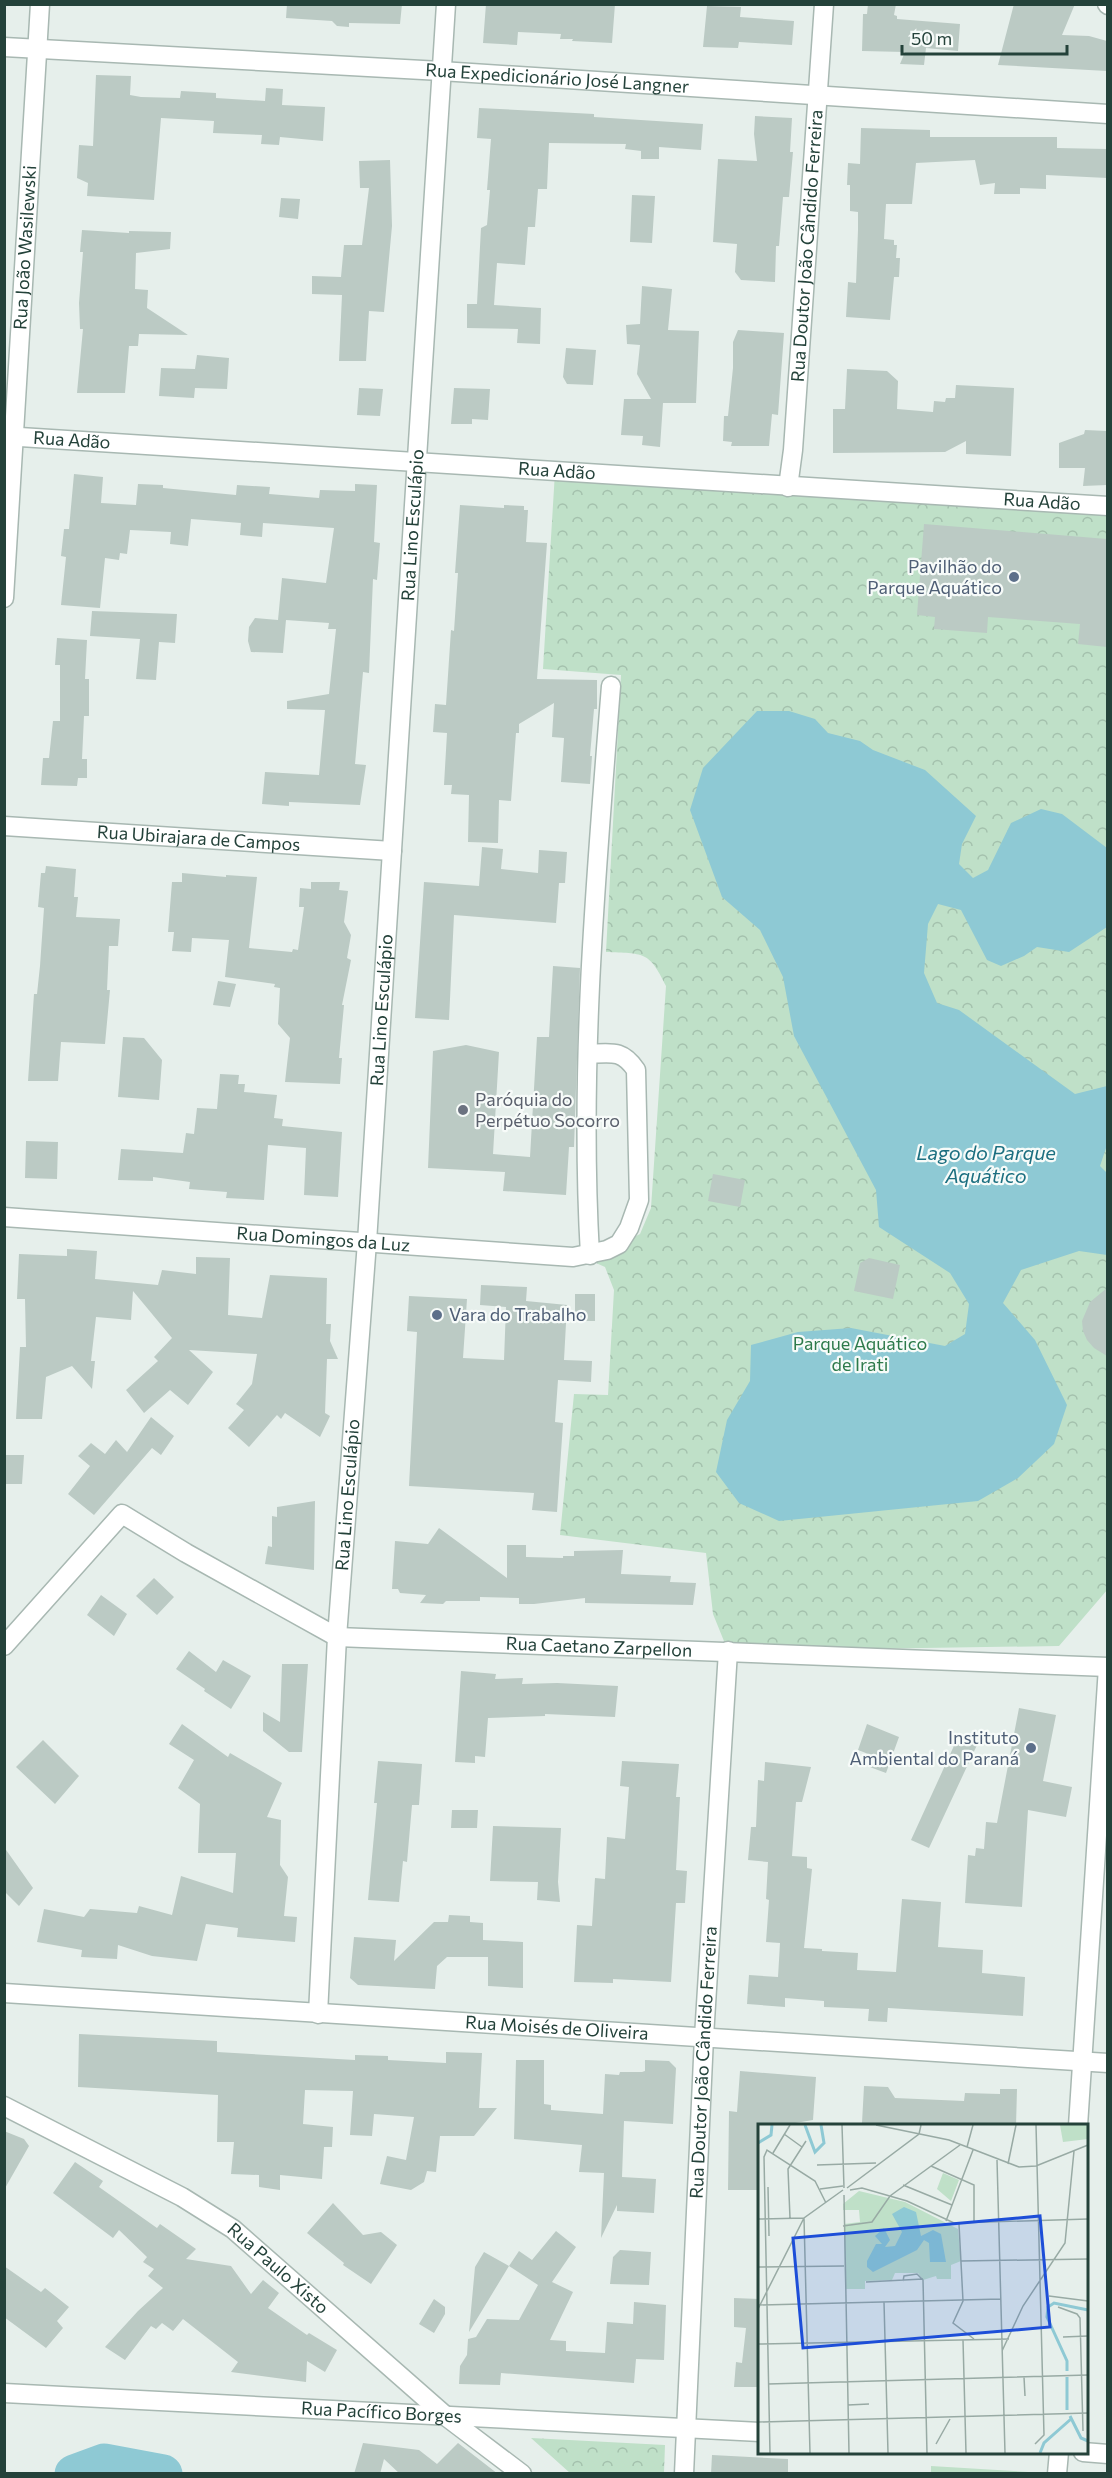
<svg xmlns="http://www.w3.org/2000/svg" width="1112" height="2478" font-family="Commissioner,sans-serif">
	<defs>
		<pattern id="park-crowns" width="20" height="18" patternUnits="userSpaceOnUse" patternTransform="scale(1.5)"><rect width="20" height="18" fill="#bfe0c8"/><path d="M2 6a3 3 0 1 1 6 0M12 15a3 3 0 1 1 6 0" fill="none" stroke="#a4c1ad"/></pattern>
	</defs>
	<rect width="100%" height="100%" fill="#e6efeb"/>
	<path fill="url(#park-crowns)" d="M555 472 1107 508 1108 1589 1059 1646 728 1651 713 1614 706 1553 560 1535 574 1394 608 1395 614 1290 605 1267 578 1255 607 1251 640 1234 651 1208 666 986C649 950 643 954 606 952L621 675 543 669Z
		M531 2438 665 2445 664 2473H570Z
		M931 2466 1045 2473H931Z"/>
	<path fill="#8ec9d4" d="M757 711H789L815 719 828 733 860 741 873 750 925 770 976 816 962 844 959 864 973 878 988 870 1011 823 1041 809 1062 814 1107 848V927L1069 952 1037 947 1024 956 1001 966 987 960 961 910 938 904 928 924 924 973 937 1003 959 1010 1075 1094 1107 1086V1145L1100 1166 1107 1173V1255L1079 1251 1021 1270 1003 1303 1035 1340 1067 1405 1054 1444 1018 1478 978 1501 779 1521 739 1503 716 1472 727 1420 750 1381 751 1345 798 1332 851 1328 945 1346 965 1334 969 1304 950 1273 879 1227 876 1190 794 1036 783 977 760 930 722 897 690 810 703 768Z"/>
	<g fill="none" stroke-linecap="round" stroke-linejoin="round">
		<path stroke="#8ec9d4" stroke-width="39" d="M74 2474 104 2463 163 2474"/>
	</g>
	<path fill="#bbcac4" d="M287 4H402L400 24 349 23V27L337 26 332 21 286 18Z
		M486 4H615L612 43 572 41 573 39H560L561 34 518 32 517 45 483 43Z
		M868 4H896L894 15 897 16V19L960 24 958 51 926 48 924 65 900 64 905 52 862 51 863 14H867Z
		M1014 4H1075L1062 35 1089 36 1107 41V71L998 65Z
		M707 6 741 7 740 17 794 21 792 45 739 42 738 48 703 47Z
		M96 75 131 76 130 95 141 97 180 98 181 91 216 93V98L265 101 266 88 283 89 282 105 325 107 323 141 280 137 279 145 261 144 262 135 213 133 214 121 161 118 154 200 87 196 88 183 77 178 79 145 93 146Z
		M479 108 594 114V117L703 124 701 150 659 147V159H641V151L625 149 626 144 549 143 547 189H538L535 227H528L525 265 497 263 494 305 541 308 540 344 517 343 518 329 467 328V304H477L481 228 487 225 490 190H487L491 139 477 138Z
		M755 116 792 118 790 152H793L789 197H783L779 246H776L775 282 741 280 735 272 737 244 713 242 718 159 757 161 754 134Z
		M861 128 930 130V137H1057V148L1107 149V178L1046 175V189L1020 188V194H994L995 183 980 185 975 160 916 163 912 204H886L884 239 894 240V245H897L896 258H900L899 277H894L890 320 846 317 848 282 856 283 858 230V212L850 211V185H847L848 163 860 164Z
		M390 160 392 226 384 312 369 311 366 361H339L342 295 312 294V276L341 277 344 245H362L369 188H360L359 161Z
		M632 195 655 196 652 243 630 242Z
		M281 198 300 199 298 219 279 217Z
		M82 230 129 233V231L171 232 170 249 136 253 135 289 148 290 147 308 188 335 139 334 138 346H129L125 393H77L83 329H80L79 303 83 252H80Z
		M642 286 672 289 668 330 699 331 696 403H663L660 447 642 445 643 436 621 435 624 399H651L637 374 640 345 627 344 626 325 640 324Z
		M738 330 784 333 778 415 772 414 769 446H731L732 442 723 441 724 416H728L733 368V342Z
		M566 348 596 350 593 385 567 384 563 377Z
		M197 355 229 358 227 389 195 388 194 398 159 396 161 368 195 369Z
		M847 369 887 371 898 381 897 409 933 412 934 401 945 402 946 398H955L956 385 1014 388 1011 456 966 454V441L945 452 833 453V409H845Z
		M359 388 383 389 380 416 357 415Z
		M454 388 490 389 488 420 472 419V424H451Z
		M1085 430 1107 431V485L1083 486 1085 468H1059V443L1084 434Z
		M74 474 103 477 101 503 136 505 138 484 163 485V488L236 495 237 485 270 487 269 494 319 498 320 490 355 491V484L377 485 374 542 380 543 377 580 373 579 369 673 363 672 355 764 366 765 360 805 289 802V806L262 804 265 772 319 775 325 710 287 709V701L329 694 336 629H328L329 623 286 620 283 653 251 652 248 641 249 627 255 618 278 620 282 578 326 583 334 528 263 523 262 537 240 535 241 523 191 519 188 546 170 544 171 532 130 530 127 554 120 553 119 560 105 558 100 608 61 605 66 557 61 556 64 529H69Z
		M460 505 504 508V505L524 506V510H528L526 542 547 543 537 679 597 680V709H594L590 756H592L590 784 561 782 564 738 552 737 554 703 519 724V733H516L511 801 499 800 498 843 468 842 469 795 451 794 452 785H444L447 733 433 732 435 704 446 705 451 630 454 631 458 573H455Z
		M924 524 1107 539V647L1078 644 1080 624 988 617 987 633 934 629 935 617 917 615Z
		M92 611 177 614 175 643 159 642 156 680 136 679 140 639 90 636Z
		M57 638 87 640 85 679H89V716H84L82 759H87V778H78L77 786 41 785 43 758H49L53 721H60V665H55Z
		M482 847 503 849 501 869 538 873 539 850 567 852 565 883H559L556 923 454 915 449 1020 415 1018 424 882 479 886Z
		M46 866 76 869 74 897H78L76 917 120 919 118 946H109L107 990H110L105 1044 61 1042 58 1081H28L34 994H37L40 966 44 908 38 907 41 873H45Z
		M182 873 226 877V875L257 877 249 948 292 952 293 949 298 950 304 907H299L300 888 311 889V882H340L339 890 348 891 344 922 351 935 347 958 351 960 342 1005H344L339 1058H342L340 1084 285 1082 290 1038 278 1024 280 988 274 987 275 984 225 977 229 940 192 938 191 952 172 951 174 932H168L172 882H182Z
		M553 966 580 968 574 1147H569L566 1195 503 1191 505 1172 428 1168 433 1051 466 1045 499 1052 493 1154 530 1157 537 1037H549Z
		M218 981 236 984 230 1007 213 1005Z
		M123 1037 144 1038 162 1060 159 1100 118 1097Z
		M220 1074 239 1075 238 1084H245L244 1092 277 1095 274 1118 283 1119 282 1126 342 1132 338 1197 304 1195 306 1148 268 1145 264 1200 226 1198 227 1192 189 1189 190 1182 153 1177V1181L118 1180 121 1149 183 1153 186 1133 194 1134 197 1108 217 1109Z
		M26 1141 58 1142 57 1179 25 1178Z
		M713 1174 745 1180 740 1207 708 1201Z
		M67 1249 97 1251 95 1279 158 1285 162 1270 196 1274V1257L230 1258 228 1315 262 1318 270 1275 327 1278 326 1324H331L330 1341 338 1359H327L325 1413 330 1416 320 1437 285 1413 281 1419 277 1415 249 1447 228 1428 244 1410 236 1404 252 1384 257 1354 189 1350 213 1372 188 1405 170 1390 144 1413 126 1390 158 1361 154 1357 172 1338 133 1291 131 1320 96 1317 91 1361H95L92 1389 72 1366 46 1377 42 1419H16L20 1347H26L25 1299H17L19 1254 67 1256Z
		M869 1258 900 1265 893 1299 854 1291 860 1263Z
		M481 1285 527 1287 526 1301 567 1305 564 1360 592 1361 591 1382 558 1380 555 1422 563 1423 557 1512 532 1510 534 1493 409 1486 417 1332 407 1331 409 1296 467 1299 463 1358 504 1360 506 1307 480 1305Z
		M1107 1288V1356L1094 1348 1087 1340 1083 1331 1082 1321 1090 1302Z
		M575 1294H595V1321H575Z
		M151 1417 174 1436 161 1455 152 1448 94 1515 68 1494 90 1466 78 1456 91 1443 105 1454 116 1440 127 1452Z
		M4 1455H24L22 1484H4Z
		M315 1501 314 1570 265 1564 268 1546 272 1547V1516L277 1517V1507Z
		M439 1528 507 1578V1545H526V1557L563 1558V1556H574V1551L623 1550 621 1574 671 1576 670 1582 696 1583 693 1605 585 1603V1598L534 1604H519V1598L480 1597V1601H446L443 1604 420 1603 426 1595 400 1593 398 1589H392L395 1541 428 1544Z
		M154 1578 174 1597 157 1615 136 1596Z
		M101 1595 127 1614 114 1636 87 1615Z
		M189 1651 216 1672 223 1660 251 1676 231 1709 204 1691 205 1689 176 1669Z
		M282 1664H308L302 1752H289L263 1731V1712L280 1722Z
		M461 1671 496 1674 495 1679 523 1678 522 1684 557 1683 618 1686 615 1717 545 1714V1716L488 1718 485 1757 475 1756V1763L455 1762Z
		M1019 1708 1056 1715 1043 1781 1072 1787 1066 1817 1028 1810 1022 1907 965 1903 968 1855 975 1856 976 1848 984 1849 986 1822 997 1823Z
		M182 1724 228 1757 230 1753 282 1783 267 1817 281 1820 280 1865 288 1877 284 1916 297 1917 295 1942 237 1937 238 1928 206 1924 197 1961 152 1956 118 1945 117 1959 81 1957 82 1950 37 1942 44 1909 84 1917 90 1909 137 1913 139 1906 172 1915 181 1876 233 1893 236 1853H198L200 1804 178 1788 194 1760 169 1744Z
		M867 1724 899 1737 886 1773 867 1766 871 1755 858 1750Z
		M958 1737 977 1745 929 1848 911 1840Z
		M43 1740 79 1776 55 1804 16 1767Z
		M378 1761 422 1764 419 1805H412L407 1862 403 1861 399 1902 368 1900 377 1803H374Z
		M622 1761 679 1764 676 1797H680L676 1870 687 1871 685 1903H676L671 1982 613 1979V1983L574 1982 577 1925 592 1926 595 1878 605 1879 607 1837 625 1839 629 1787 620 1786Z
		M765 1762 811 1767 802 1802H796L792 1856 807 1857V1868L812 1869 804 1948 822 1949V1951L858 1953 857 1970 896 1972 902 1899 941 1902 938 1947 983 1950 982 1973 1025 1977 1023 2016 888 2008 887 2022 868 2021 869 2009 824 2007V2001L785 1998V2007L747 2004 749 1975 778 1977 780 1943 766 1942 769 1900 766 1899 768 1862 748 1860 751 1827H756L758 1780 764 1781Z
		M452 1810H478L477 1828H451Z
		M493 1826 561 1828 558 1882 560 1902 537 1900 538 1882 490 1881Z
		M4 1847 33 1888 19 1906 4 1891Z
		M449 1915 470 1916V1922L483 1923V1940L523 1942V1988L488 1986V1957H447L437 1966 435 1989 358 1985 350 1978 354 1937 396 1940 394 1961 434 1922H448Z
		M79 2034 217 2041V2052L355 2060V2055L388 2056V2060L446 2063V2052L482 2053 479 2108H497L474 2136H440L436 2172 427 2171 424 2182 411 2190 380 2184 387 2156 406 2160 414 2117 374 2114 372 2136 350 2135 353 2091 305 2090 303 2124 333 2127 332 2147H324L322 2179 280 2175V2190L259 2187V2175L231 2174 234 2142H217L218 2095 78 2087Z
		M516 2060H544V2104L551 2105V2110L603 2114 605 2074 619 2075 620 2072H642L645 2071V2060L669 2061 676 2068 673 2124 624 2121 622 2177 656 2179 654 2213 617 2211V2205L601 2238 604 2173 579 2172 582 2145 514 2139Z
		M740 2071 816 2077 813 2120 783 2125 759 2123V2190H728L729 2111 737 2112Z
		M864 2086 888 2087 895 2098 964 2101 965 2093 1000 2094V2089H1017L1016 2126H904L862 2123Z
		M4 2131 24 2139 29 2146 4 2190Z
		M75 2162 103 2181 99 2187 157 2228 160 2224 196 2249 186 2259 231 2266 251 2294 263 2280 279 2293 268 2308 307 2335 309 2333 337 2350 325 2372 307 2361 306 2382 231 2372 238 2362 183 2319 173 2331 162 2323 156 2329 151 2326 125 2360 105 2347 138 2311 163 2288 148 2276 154 2269 143 2262 147 2257 119 2230 113 2238 53 2193Z
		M333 2203 363 2235 381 2232 397 2245 371 2284 343 2265 344 2263 307 2233Z
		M556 2231 576 2247 552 2282 573 2292 550 2340 566 2341V2351L605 2353 607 2322 633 2324 634 2302 666 2305 664 2360 636 2359 634 2383 501 2373 500 2385 459 2384 460 2366 467 2355 468 2339 476 2337 487 2319 519 2320 538 2285 509 2266 519 2251 532 2260Z
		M620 2250 651 2252 649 2285 610 2284 613 2257Z
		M484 2252 509 2266 469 2332 475 2267Z
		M4 2266 41 2292 45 2288 69 2307 57 2321 63 2328 46 2348 4 2317Z
		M734 2298 759 2299V2387H734L736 2362 742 2363 746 2328 734 2327Z
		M434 2299 445 2307V2314L434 2333 419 2324Z
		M363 2443 419 2450 437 2464 458 2443 498 2474H400L384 2459 380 2474H354Z
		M712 2455 788 2459V2474H711Z"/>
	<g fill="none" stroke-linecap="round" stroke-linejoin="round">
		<g stroke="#a8b8b2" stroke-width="21">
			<g id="street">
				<path d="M1107 4 1108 5"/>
				<path id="s1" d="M4 47 441 71 1108 114"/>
				<path id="s2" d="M4 436 1108 506"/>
				<path id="s3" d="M788 487 793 450 824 4"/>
				<path id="s4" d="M4 598 40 4"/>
				<path id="s5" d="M4 826 392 851"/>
				<path id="s6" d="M4 1217 573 1257 607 1250 619 1244 629 1228 639 1200 636 1070C622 1049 611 1053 588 1054"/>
				<path d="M590 1255C579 1065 596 875 611 686"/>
				<path id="s7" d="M4 1646 122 1514 186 1553 337 1637 1108 1667"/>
				<path id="s8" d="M4 1993 1108 2063"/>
				<path id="s9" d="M318 2014 337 1637 367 1242 446 4"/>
				<path id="s10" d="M4 2106 182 2197 233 2229 448 2418 522 2474"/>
				<path d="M1078 2126 1108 1667"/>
				<path id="s11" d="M4 2393 760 2432"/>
				<path d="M1083 2452 1108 2454"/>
				<path id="s12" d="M684 2474 704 2037 728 1651"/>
				<path d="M1057 2474 1059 2452"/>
			</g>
		</g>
		<use href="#street" stroke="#fff" stroke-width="18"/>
	</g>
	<g fill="#5c6f8a" stroke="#f7fbf9" stroke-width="2">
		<circle cx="1014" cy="577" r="6"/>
		<circle cx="437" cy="1315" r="6"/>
		<circle cx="1031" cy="1748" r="6"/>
	</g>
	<circle fill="#6b7280" stroke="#f7fbf9" stroke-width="2" cx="463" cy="1110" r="6"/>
	<g text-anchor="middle" stroke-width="4.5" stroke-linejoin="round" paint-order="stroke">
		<g font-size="18" fill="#24423a" stroke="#f7fbf9">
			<text dy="6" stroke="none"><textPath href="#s1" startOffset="554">Rua Expedicionário José Langner</textPath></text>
			<text dy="6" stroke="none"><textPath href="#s3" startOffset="242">Rua Doutor João Cândido Ferreira</textPath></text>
			<text dy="6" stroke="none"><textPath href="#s4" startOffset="351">Rua João Wasilewski</textPath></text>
			<text dy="6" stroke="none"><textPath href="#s2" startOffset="68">Rua Adão</textPath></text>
			<text dy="6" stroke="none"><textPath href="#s2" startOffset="554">Rua Adão</textPath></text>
			<text dy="6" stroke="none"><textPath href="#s2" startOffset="1040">Rua Adão</textPath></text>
			<text dy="6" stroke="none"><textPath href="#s9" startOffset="1492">Rua Lino Esculápio</textPath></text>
			<text dy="6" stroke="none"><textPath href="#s5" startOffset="195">Rua Ubirajara de Campos</textPath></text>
			<text dy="6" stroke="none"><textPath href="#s9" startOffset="1006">Rua Lino Esculápio</textPath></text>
			<text dy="6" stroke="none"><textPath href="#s6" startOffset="320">Rua Domingos da Luz</textPath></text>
			<text dy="6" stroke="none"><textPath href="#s9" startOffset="520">Rua Lino Esculápio</textPath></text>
			<text dy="6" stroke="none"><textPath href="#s7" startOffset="687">Rua Caetano Zarpellon</textPath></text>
			<text dy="6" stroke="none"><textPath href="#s8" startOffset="554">Rua Moisés de Oliveira</textPath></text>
			<text dy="6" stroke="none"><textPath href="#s12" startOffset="412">Rua Doutor João Cândido Ferreira</textPath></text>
			<text dy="6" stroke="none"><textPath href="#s10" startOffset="320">Rua Paulo Xisto</textPath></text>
			<text dy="6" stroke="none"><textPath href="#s11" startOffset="378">Rua Pacífico Borges</textPath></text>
		</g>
		<g font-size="18" fill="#4e5e75" stroke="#f7fbf9" text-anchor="end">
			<text x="1002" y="573">Pavilhão do<tspan x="1002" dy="21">Parque Aquático</tspan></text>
			<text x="449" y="1321" text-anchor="start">Vara do Trabalho</text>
			<text x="1019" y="1744">Instituto<tspan x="1019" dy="21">Ambiental do Paraná</tspan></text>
		</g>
		<g font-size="18" fill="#5b616d" stroke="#f7fbf9" text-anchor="start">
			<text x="475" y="1106">Paróquia do<tspan x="475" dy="21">Perpétuo Socorro</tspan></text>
		</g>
		<g font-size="18" fill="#2d7a4b" stroke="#f7fbf9">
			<text x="860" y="1350">Parque Aquático<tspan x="860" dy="21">de Irati</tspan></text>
		</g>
		<g font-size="20" font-style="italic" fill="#1c6f80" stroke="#f7fbf9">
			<text x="986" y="1160">Lago do Parque<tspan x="986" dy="23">Aquático</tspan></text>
		</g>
	</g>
	<g transform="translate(758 2124)">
		<rect width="330" height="330" fill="#e6efeb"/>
		<path d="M302 1H330V15L305 18Z" fill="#bfe0c8"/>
		<path d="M185 49 201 56 193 77 179 65ZM101 67 147 78 200 105 203 137 193 141V155H179L178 152 165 156 160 149H137L134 156 107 157V165H87L86 100 102 98 101 86H85V80Z" fill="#bfe0c8"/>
		<path d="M146 83 158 88 163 112 175 106 183 110 188 138H172L171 119 166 116 159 126 115 148 109 143V137L118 120H124L117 112 126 104 132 116 127 123 137 122 144 108 134 90Z" fill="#8ec9d4"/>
		<path fill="none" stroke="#8ec9d4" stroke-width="3" d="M47 1 57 28 66 19 63 1M0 19 13 11 14 1M309 247V237L289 193 290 183 296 179 330 186M309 253V286M312 292 323 314 330 317M282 329 286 319 313 295"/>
		<path fill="none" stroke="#98aaa4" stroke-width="1.5" d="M84 1 86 64M118 1 191 16 261 43 278 42 330 21M26 10 44 23M209 23 215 1M15 29 32 1M239 36 247 329M250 40 258 1M59 41 118 39M173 42 216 61V99M145 61 194 81M10 63 11 112M89 64 161 10 163 1M62 65 85 62M92 66 104 64 149 77 196 99 330 95M86 71 91 329M32 94 30 45 48 17M46 94 52 329M0 95 46 94M188 97 215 26M201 100 205 177 195 199 216 215M85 102 114 98 132 72 202 21M203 137 330 135M0 143 86 142M145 157 146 152 159 150 165 156 169 329M108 158 165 155M291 172 330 177M126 178 130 329M0 181 243 175M300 183 319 190 322 194 325 307M0 185 46 94 85 66M305 213 330 212M205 216 208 329M0 220 251 215M244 227 265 182 307 119 316 27M266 253 267 272M10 260 330 251M90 281 111 280M0 298 330 289M178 320 192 295M277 320 286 311 278 1M12 329 6 33 9 26 57 57 68 79"/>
		<path fill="#1d4ed8" fill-opacity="0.15" stroke="#1d4ed8" stroke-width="3" d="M282 92 292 203 45 224 35 114Z"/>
		<rect width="330" height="330" fill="none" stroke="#24423a" stroke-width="3"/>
	</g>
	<rect width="1112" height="2478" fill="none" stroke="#24423a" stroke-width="12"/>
	<path d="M902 45v9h165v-9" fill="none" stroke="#24423a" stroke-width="3"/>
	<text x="911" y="45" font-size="18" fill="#24423a" stroke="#f7fbf9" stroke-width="4.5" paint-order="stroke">50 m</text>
</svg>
